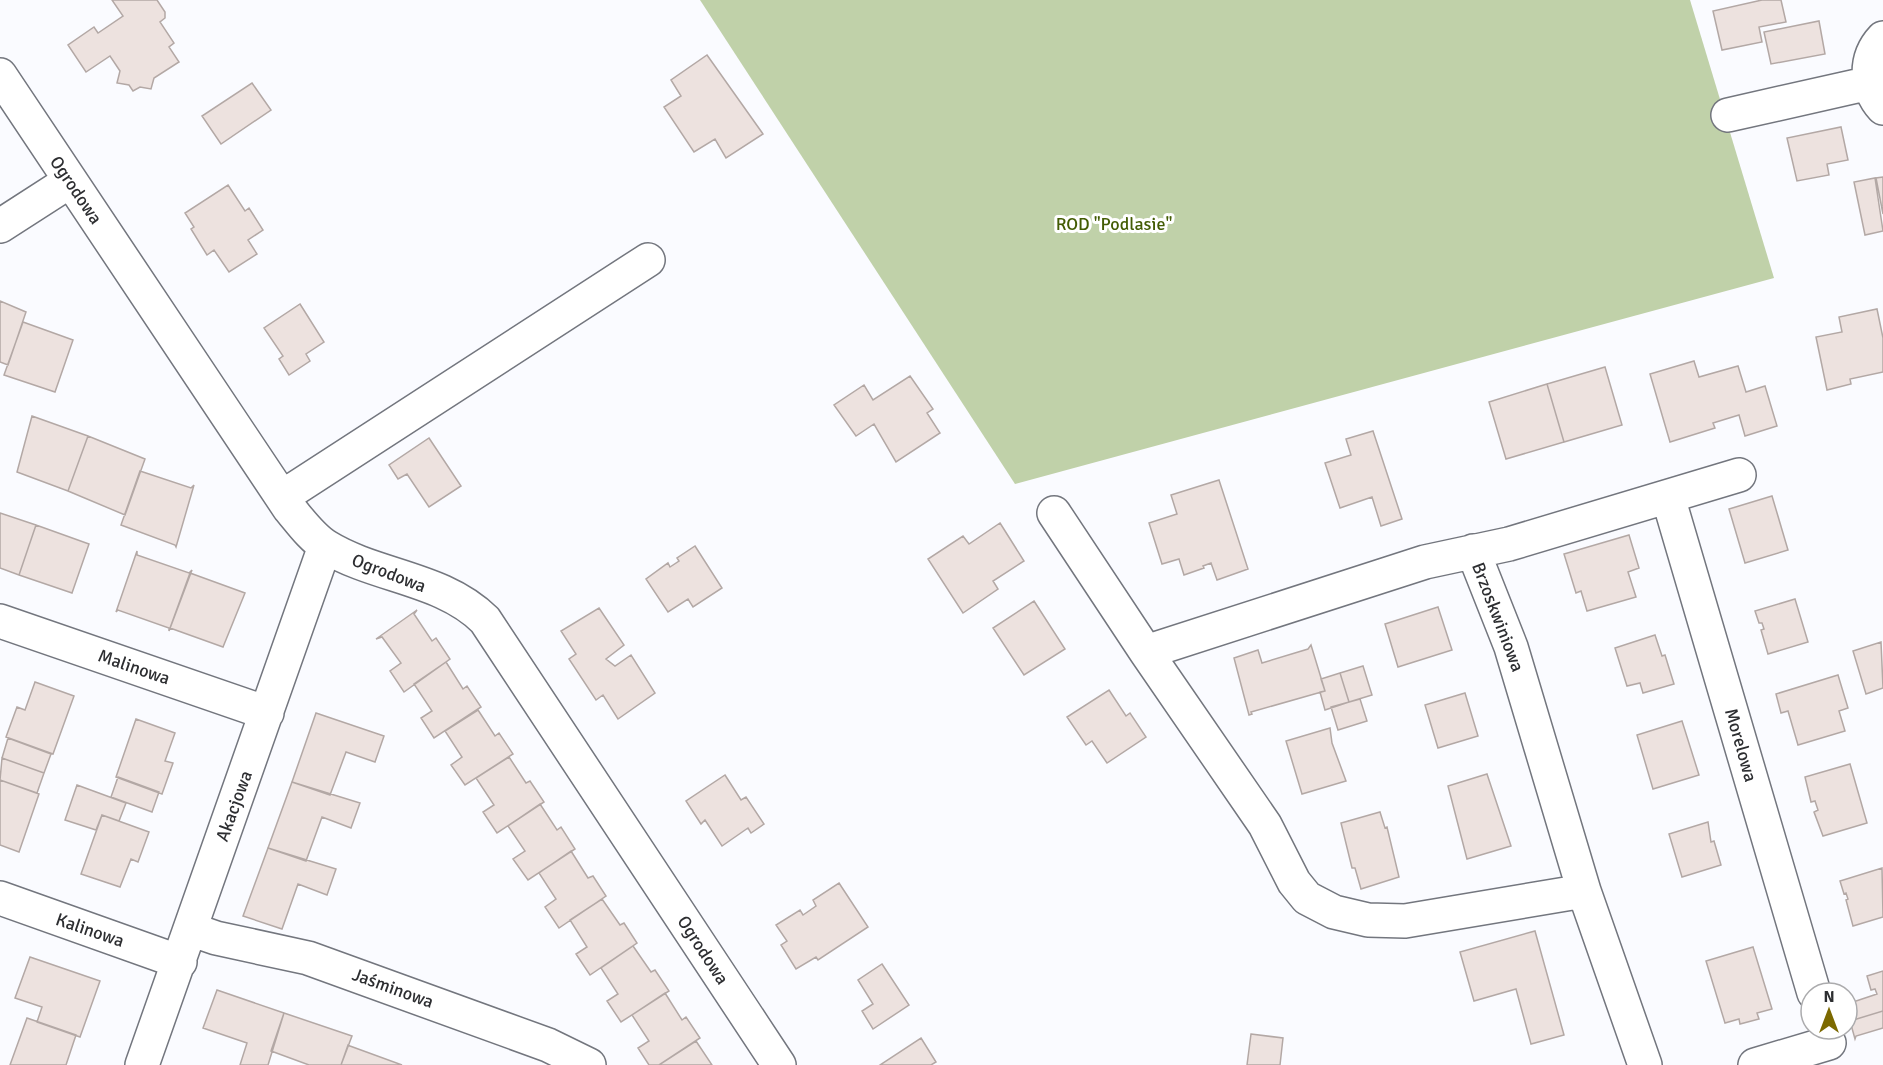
<svg xmlns="http://www.w3.org/2000/svg" width="1883" height="1065" font-family="Signika,sans-serif">
	<rect width="100%" height="100%" fill="#fafbff"/>
	<path fill="#c0d1a9" d="M700 0H1690L1774 278 1015 484Z"/>
	<path fill="#ede2df" stroke="#b3a8a5" stroke-width="1.5" d="M112 0H157L165 12V18L160 22 174 43 169 47 179 62 154 78 151 89 140 87 133 91 129 85 117 83 120 71 110 56 86 72 68 45 94 27 98 33 123 16Z
		M1762 0H1781L1786 22 1759 27 1762 42 1722 50 1713 11Z
		M1819 21 1825 54 1771 64 1764 32Z
		M707 55 763 134 726 158 715 139 694 152 664 107 681 96 671 80Z
		M252 83 271 110 221 144 202 116Z
		M1841 127 1848 160 1827 164 1829 175 1797 181 1787 138Z
		M1883 177V214L1876 178Z
		M1875 178 1883 231 1865 235 1854 182Z
		M228 185 245 211 249 208 263 230 248 240 257 254 229 272 214 250 207 255 191 229 194 227 185 213Z
		M0 301 26 312 8 365 0 362Z
		M300 304 324 342 306 354 310 361 289 375 279 359 283 356 264 328Z
		M1877 309 1883 338V372L1850 379 1851 384 1827 390 1816 337 1842 332 1839 317Z
		M23 322 73 340 55 392 4 375Z
		M1694 361 1699 377 1738 366 1746 392 1765 386 1777 426 1745 436 1739 415 1713 423 1715 428 1670 442 1650 374Z
		M1605 367 1622 425 1564 442 1547 384Z
		M910 376 933 409 927 413 940 433 896 462 874 424 856 436 834 405 864 385 873 400Z
		M1547 384 1564 442 1506 459 1489 402Z
		M32 416 88 436 68 491 17 472Z
		M1373 431 1402 519 1381 526 1372 497 1340 508 1325 463 1351 455 1346 439Z
		M88 436 145 459 125 515 68 491Z
		M429 438 461 486 429 507 407 474 398 479 389 465Z
		M140 471 191 488 194 485 176 547 175 545 121 525Z
		M1219 480 1248 569 1217 580 1211 563 1203 566 1204 568 1184 575 1179 559 1162 564 1149 523 1177 514 1171 495Z
		M1772 496 1788 550 1745 563 1729 509Z
		M0 513 36 525 19 575 0 568Z
		M1000 523 1024 561 993 581 998 589 963 613 928 559 963 536 969 544Z
		M36 525 89 544 72 593 19 575Z
		M1629 535 1639 568 1628 572 1636 597 1587 611 1581 591 1576 593 1564 554Z
		M695 546 722 588 693 607 688 599 668 612 646 579 668 563 670 567 679 561 677 558Z
		M137 551V555L189 573 192 570 169 631V628L118 610 116 612Z
		M190 573 245 593 223 647 170 628Z
		M1795 599 1808 642 1768 654 1761 630 1764 629 1762 623H1759L1755 611Z
		M1034 601 1065 649 1024 675 993 628Z
		M1438 607 1452 650 1398 667 1385 624Z
		M599 608 624 645 606 659 615 666 631 655 655 693 618 719 603 695 596 700 569 659 576 654 561 631Z
		M417 610 414 614 432 641 436 638 450 659 404 692 390 671 401 663 382 637 376 639Z
		M1655 635 1662 656 1665 655 1674 684 1643 693 1640 683 1627 686 1615 648Z
		M1881 642 1883 688 1866 694 1853 651Z
		M1311 645 1325 691 1251 712 1252 714 1249 715 1234 658 1258 650 1262 663 1308 649Z
		M446 662 463 689 467 686 481 707 434 738 421 718 432 711 414 684Z
		M1363 666 1372 695 1349 702 1340 673Z
		M1340 673 1349 702 1325 710 1320 692 1325 691 1321 679Z
		M1838 675 1848 708 1839 711 1845 731 1798 745 1788 711 1781 713 1776 694Z
		M35 682 74 696 53 754 6 737 17 707 25 710Z
		M1109 690 1126 716 1130 713 1146 737 1107 763 1092 741 1086 745 1067 717Z
		M1465 693 1478 736 1438 748 1425 705Z
		M1360 699 1367 721 1338 730 1331 707Z
		M478 710 495 736 499 733 513 754 465 785 451 765 462 757 445 731Z
		M316 713 384 736 375 762 346 752 330 795 292 782Z
		M136 719 175 733 165 761 173 763 162 794 116 777Z
		M1682 721 1699 775 1653 789 1637 735Z
		M1330 728 1332 743 1346 781 1302 794 1286 741Z
		M8 738 51 754 44 773 2 758Z
		M509 757 526 783 530 781 544 802 497 833 483 812 494 805 476 778Z
		M2 758 44 773 37 793 0 780Z
		M1850 764 1867 823 1823 836 1814 812 1818 810 1815 801 1811 802 1805 777Z
		M1487 774 1511 846 1467 859 1448 786Z
		M725 775 741 800 746 797 764 824 751 833 748 828 722 846 705 820 701 824 686 801Z
		M118 777 159 792 152 812 111 797Z
		M0 780 39 794 19 852 0 845Z
		M292 782 360 803 351 828 322 817 306 861 268 848Z
		M77 785 126 803 119 821 102 815 96 830 65 820Z
		M540 804 557 830 561 827 575 849 528 880 513 859 525 851 508 826Z
		M1380 812 1385 828 1387 827 1399 877 1361 889 1355 868H1352L1341 823Z
		M102 815 149 832 138 862 131 859 120 887 81 874Z
		M1708 822 1711 842 1714 841 1721 865 1682 877 1669 834Z
		M268 848 336 869 327 895 298 884 282 929 243 916Z
		M571 851 588 878 593 876 606 896 559 928 545 907 556 899 539 873Z
		M1882 868 1883 917 1853 926 1846 900 1848 899 1846 893 1844 894 1840 881Z
		M839 883 868 927 818 960 816 957 796 969 781 945 787 941 776 925 800 910 803 915 816 906 813 900Z
		M602 899 620 925 624 923 637 943 590 975 576 954 587 947 570 920Z
		M1535 931 1564 1035 1531 1044 1516 989 1474 1001 1460 952Z
		M633 946 651 972 655 970 669 991 621 1022 607 1001 618 994 601 968Z
		M1753 947 1772 1009 1757 1013 1759 1019 1740 1024 1739 1019 1725 1023 1706 961Z
		M30 957 100 981 80 1037 37 1022 42 1007 15 998Z
		M882 964 909 1005 873 1029 862 1011 873 1004 858 980Z
		M1883 971V1011L1850 1021 1847 1004 1877 994 1875 989 1871 990 1867 976Z
		M217 990 284 1013 268 1065H240L247 1043 203 1028Z
		M665 993 682 1020 686 1017 700 1038 659 1065H649L638 1048 649 1041 632 1015Z
		M1883 1011V1028L1856 1036 1855 1039 1850 1021Z
		M284 1013 352 1036 341 1065H309L271 1051Z
		M27 1018 76 1035 66 1065H10Z
		M1251 1034 1283 1038 1280 1065H1247Z
		M921 1038 936 1062 931 1065H880Z
		M696 1041 712 1065H659Z
		M348 1045 350 1046 402 1065H341Z"/>
	<g fill="none" stroke-linecap="round" stroke-linejoin="round">
		<g stroke="#73767e" stroke-width="36">
			<path id="minor" d="M1883 38C1864 58 1865 88 1883 108
				M0 75 289 508C300 521 312 538 327 547 376 577 443 578 485 620L779 1065
				M1728 115 1870 83
				M0 226 70 181
				M282 497 648 260
				M1668 497 1814 993
				M1054 513 1146 652 1425 562 1509 544 1739 475
				M1473 551 1511 647 1584 891 1645 1065
				M0 621 267 713
				M1146 652 1265 825 1294 882 1307 898 1334 912 1368 920 1405 921 1584 891
				M0 898 180 962
				M190 929 216 938 308 958 548 1045 589 1065
				M142 1065 325 546
				M1755 1065 1829 1043"/>
		</g>
		<use href="#minor" stroke="#fff" stroke-width="33"/>
	</g>
	<g text-anchor="middle" stroke-width="6" stroke-linejoin="round" paint-order="stroke">
		<g font-size="18" fill="#2d2e31" stroke="#fff">
			<text transform="translate(76 190) rotate(56)" y="6">Ogrodowa</text>
			<text transform="translate(389 573) rotate(21)" y="6">Ogrodowa</text>
			<text transform="translate(1498 617) rotate(69)" y="6">Brzoskwiniowa</text>
			<text transform="translate(134 667) rotate(19)" y="6">Malinowa</text>
			<text transform="translate(1741 745) rotate(74)" y="6">Morelowa</text>
			<text transform="translate(234 806) rotate(-70)" y="6">Akacjowa</text>
			<text transform="translate(90 930) rotate(19)" y="6">Kalinowa</text>
			<text transform="translate(703 950) rotate(57)" y="6">Ogrodowa</text>
			<text transform="translate(393 988) rotate(20)" y="6">Jaśminowa</text>
		</g>
		<g font-size="18" fill="#435c04" stroke="#fff">
			<text x="1114" y="230">ROD "Podlasie"</text>
		</g>
	</g>
	<g transform="translate(1829 1011)"><circle r="28" fill="#ffffff" stroke="#ababad" stroke-width="1.5"/>
	<path d="M0-4.5L10 22L0 15L-10 22Z" fill="#7c6900"/>
	<text y="-9" font-size="16" font-weight="bold" text-anchor="middle" fill="#2d2e31">N</text>
	</g>
</svg>
